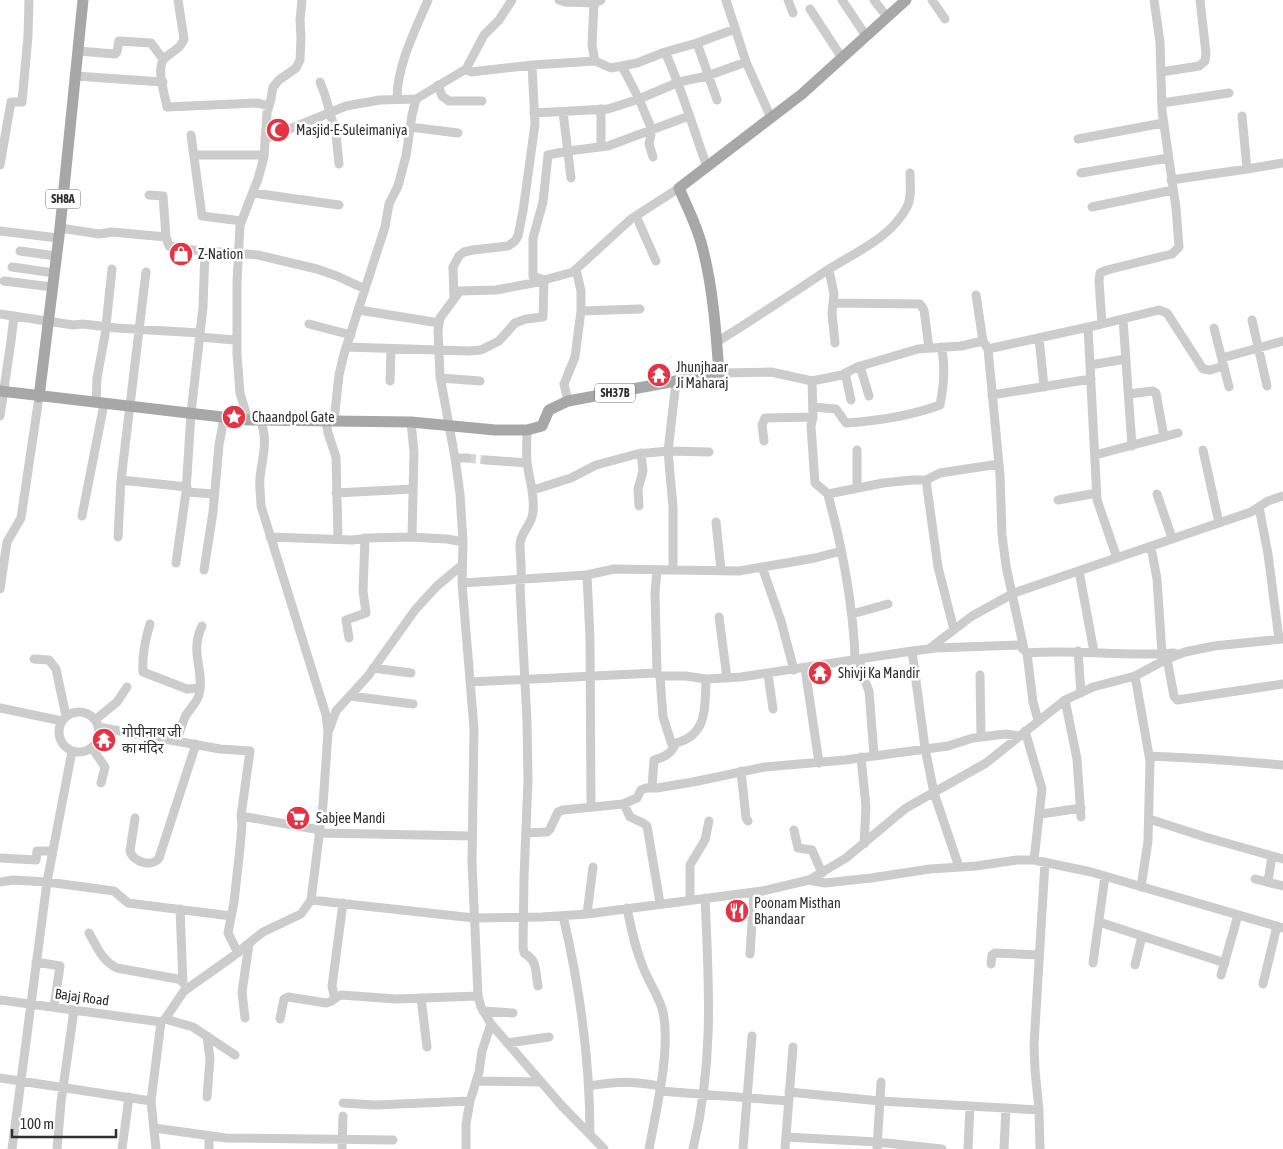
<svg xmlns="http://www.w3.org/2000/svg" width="1283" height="1149" font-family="'Asap Condensed','Noto Sans Devanagari',sans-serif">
	<rect width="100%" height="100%" fill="#fff"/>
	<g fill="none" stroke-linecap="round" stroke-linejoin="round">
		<path stroke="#d5d5d5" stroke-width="9" stroke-dasharray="9 4.5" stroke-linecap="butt" d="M467 458 486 460"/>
		<path stroke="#ccc" stroke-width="9" d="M178 0 184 39C181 49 172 51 165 58 155 67 165 95 167 107L258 103 269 106
			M559 0 565 2 594 3
			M726 0 746 62 771 118
			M788 0 793 13
			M842 0 866 36
			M874 0 887 17
			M932 0 945 19
			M810 9 842 58
			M697 43 717 100
			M78 51 115 54 117 52 119 41 151 43 163 59
			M665 52C682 89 693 128 707 167
			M595 61 592 45 594 3 601 0
			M532 65 535 124 523 211 518 236 515 241 508 246 473 250 464 252 459 256 453 267 454 299 440 318 438 331 440 376 455 458 460 494 463 542 462 583 474 729 472 862 478 996 481 1007 491 1024 562 1106 604 1149
			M622 66 639 99 652 130 649 144 653 157
			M466 69 484 35 499 20 512 0
			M1161 72 1199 66 1205 61 1206 53 1200 0
			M75 76 163 82
			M320 82 325 95 336 134 339 164
			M438 85 442 96 449 101H482
			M397 99C397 65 415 31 428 0
			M1162 103 1229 93
			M563 112 571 178
			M534 113 608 109 639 99 679 82 707 76 746 62
			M1242 116 1247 169
			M410 127 458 133
			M191 135 202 216 242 221
			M265 139 346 106 380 100 416 99 466 69 471 72 532 65 595 61 611 68 637 63 665 52 697 43 735 29
			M1078 139 1163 123
			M601 147V109
			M194 155H264
			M0 165 11 102H22L28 36 29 0
			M1081 173 1168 158
			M1171 180 1247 169 1283 163
			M253 193 339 205
			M149 195 163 196 166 237
			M1092 207 1173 190
			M636 216 656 261
			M60 228 99 234 112 232 166 237 169 246 193 250 258 255 317 269 337 276 365 289
			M0 231 58 238
			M20 251 56 256
			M12 267 54 273
			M829 270 834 294 832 313 835 343
			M544 280 533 276V238L543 202 548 155 568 151 608 146 689 116
			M4 281 52 287
			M976 295 983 341 988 349 1000 475 1002 535 1006 566 1024 649
			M454 299 460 291 496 290 544 281
			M835 303 920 304 924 310 929 348
			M359 310 439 323
			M581 311 640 309
			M0 314 73 325 83 324 117 328 200 333
			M1123 319 1132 446
			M1252 320 1267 386
			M309 324 351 335
			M1102 324 1099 281 1100 273 1107 270 1172 254 1179 247 1176 208 1162 111 1160 42 1154 0
			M1088 327 1097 500 1117 558
			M1214 328 1229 387
			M200 337 234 340
			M1039 338 1044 387
			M717 342C754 319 790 295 826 271 855 252 890 239 907 207 912 197 910 185 910 173
			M346 347 469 351 481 350 499 341 515 323 526 319 543 317 544 280 573 272 631 219 679 188
			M988 349 1102 324 1159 310 1167 313 1203 369 1210 370 1224 366
			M1222 358 1283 341
			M1090 365 1126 359
			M860 366 869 396
			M719 373 771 372 812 381 842 375 857 367 918 349 961 346 983 341
			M845 373 851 400
			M440 378 480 381
			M390 381 391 350
			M812 381 813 417 811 426 815 483 828 494C831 508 835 521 838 535 847 576 854 618 855 660
			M1129 394 1153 391 1156 393 1164 437
			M992 395 1091 379
			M568 401 564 384 575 357 581 311V291L576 269
			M96 403 97 378 105 335 112 269
			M813 407 836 409 846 423C878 421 910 416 940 405 944 385 946 366 941 347
			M0 416 11 341 14 316
			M248 420 240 393 237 354V283L240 225 258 179 264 157 267 113 271 99 273 87 279 80 296 68 300 60 301 38 300 20 302 0
			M326 421 328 433 336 457 338 539
			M334 421 339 375 344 354 385 227 389 204 398 186 406 156 412 115 416 99
			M411 422 414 452 412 537
			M527 430C527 441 526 451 527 462 529 480 535 493 533 512 532 525 521 531 520 544 520 559 523 573 520 587L527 721 528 780 524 877 523 947 524 953C538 961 535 971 538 986
			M764 441 762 425 765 418 813 417
			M857 450V488
			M1203 450 1219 523
			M1095 455 1178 433
			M455 458H467
			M486 460 527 463
			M121 480 187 487
			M926 480 938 567 954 630
			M533 490 571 478 596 465 637 454 668 451 709 452
			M186 492 214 494
			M336 493 413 489
			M828 494 883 483 912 480H926L940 473 999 464
			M1157 494 1172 538
			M1058 500 1097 493
			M639 506 638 489 643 471 641 453
			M1259 507 1268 554 1279 639
			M82 516 104 404
			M716 522 721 570
			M118 537 121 480 146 272
			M270 537 352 540 369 538 409 537 447 539 463 542
			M1151 547 1157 579 1162 654
			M176 563 186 492 191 413 203 307 205 251
			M762 567 781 621 794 670
			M673 569V507L668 451 676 382
			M204 570 213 512 219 445 224 418
			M657 570 655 593 657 674
			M1079 571 1094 652
			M587 575 590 638 591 806
			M462 583 587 575 614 569 739 571 815 558 841 551
			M0 589 7 542 21 518 39 397
			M852 614 888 604
			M719 617 727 678
			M150 624C145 640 142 656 143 672L187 689 199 688
			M349 638 346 620 366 613 363 591 365 538
			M930 648 972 616 1014 593 1251 512 1268 501 1283 496
			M912 651 925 748 934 793 959 867
			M1078 651 1081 693
			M34 659 49 660 56 669 66 716
			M860 659 861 671 869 691 874 755
			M1167 659 1174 696 1177 700 1283 684
			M373 668 411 673
			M805 668 819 763
			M768 674 773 709
			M980 675 981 737
			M660 676 663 717 673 748
			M1135 676 1150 761 1148 841 1141 887
			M470 682 655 673 660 676H685L706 679 741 677 912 651 936 648 1019 645 1027 653
			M350 696 413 704
			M1065 700 1077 759 1081 817
			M0 708 62 721
			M59 732a20 20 0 1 1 40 0a20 20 0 1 1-40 0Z
			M95 720 117 702 127 687
			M1038 720 1033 702 1027 653C1076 649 1125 657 1174 653
			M98 727 220 749 250 751 241 816 320 830
			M329 730 336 711 368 676 415 610 437 586 462 565
			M1025 731 1042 789 1034 860
			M176 741C180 733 182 723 186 715 190 709 197 702 199 695 205 669 189 654 202 626
			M92 748 105 767 101 783
			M1149 756 1209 759 1283 765
			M861 757 866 807 864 844
			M741 771 746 818 748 821
			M652 788 654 760C665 757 671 754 676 743 708 735 705 706 706 679
			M624 804 630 817 643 823 647 826 660 903
			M1041 814 1081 808
			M135 818 130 851C133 862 152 868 159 858L196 744
			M1149 819 1205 837 1283 859
			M794 830 798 848 812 850 822 873
			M319 833 472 836
			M526 833 547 832 550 829 558 812 563 810 623 804 637 798 641 790 646 788H657L693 782 765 767 845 760 948 746 973 738 989 736 1006 734 1019 736
			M0 858 36 860 37 851H53
			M1255 879 1283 886
			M809 880 825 883 871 878 930 869 976 866 1017 860H1034L1091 872 1283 928
			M0 882 13 880 47 882 114 891 128 903 231 916
			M1268 882 1272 856
			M311 900 474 918 542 917 587 914 762 891 809 880 846 858 906 808 986 763 1065 700 1093 687 1135 676 1167 659 1185 652 1214 646 1283 639
			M690 900V865L705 840 709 821
			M627 908C631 928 635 948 643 967 649 983 659 996 663 1012 671 1050 656 1111 649 1149
			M180 909 183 983
			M587 914 593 867
			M563 916C580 988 590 1061 590 1135
			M1099 922 1225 963
			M89 933C97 947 102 961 117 968L183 980
			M238 953 228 933 234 902 240 848 242 825 241 816
			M750 954 754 892
			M36 962 60 966 54 1007
			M1093 963 1105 876
			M991 964 992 955 995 953 1039 955
			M1135 965 1142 936
			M1221 975 1238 915
			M1263 984 1277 926
			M338 996 334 995 332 986 343 903
			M421 998 427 1047
			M0 1000 161 1022
			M483 1011 513 1013
			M245 1018 242 992 249 944
			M165 1019 193 1027 235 1055
			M280 1019 284 999 288 997 326 1003C333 1002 335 997 341 995L396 999 478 996
			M207 1036 210 1059 207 1097
			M507 1043 549 1037
			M0 1078 151 1101
			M476 1081 541 1082
			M589 1086C618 1081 632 1081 660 1086
			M660 1091 789 1101
			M789 1092 880 1101 1039 1110
			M343 1103 375 1105 470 1101
			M154 1128 226 1138 393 1140
			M786 1137 877 1142 942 1149
			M12 1149 47 882 72 751
			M57 1149 61 1102 74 1010
			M122 1149 129 1097
			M156 1149 151 1101 161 1022 165 1019 184 991 232 957 263 932 301 914 311 900 323 805 328 732 326 715 261 506C261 497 259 487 260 478 262 458 269 440 260 420
			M209 1149V1136
			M342 1149 343 1116
			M466 1149V1124L470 1101 479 1072 482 1051 491 1024
			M693 1149C714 1062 709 986 705 898
			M743 1149 752 1036
			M785 1149 793 1047
			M877 1149 881 1082
			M968 1149 970 1106
			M1004 1149 1006 1108
			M1040 1149 1039 1110 1035 1070 1034 1045 1045 862"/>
		<path stroke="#a7a7a7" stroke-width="11" d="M0 391 248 420 411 422 495 430H527L542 426 549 410 568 401 719 373C716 331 713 287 702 246 697 226 687 207 679 188L802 94 906 0
			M39 397 60 228 83 0"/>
	</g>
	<defs>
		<g id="mosque-disc" transform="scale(1.25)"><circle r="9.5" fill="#e33445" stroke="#fff"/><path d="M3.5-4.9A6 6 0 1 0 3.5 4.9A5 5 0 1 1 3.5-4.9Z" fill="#fff"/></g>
		<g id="shop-disc" transform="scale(1.25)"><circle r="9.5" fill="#e33445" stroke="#fff"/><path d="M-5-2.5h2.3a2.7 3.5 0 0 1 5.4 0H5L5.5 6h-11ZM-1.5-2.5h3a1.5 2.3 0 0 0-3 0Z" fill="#fff"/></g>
		<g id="temple-disc" transform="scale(1.25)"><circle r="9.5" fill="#e33445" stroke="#fff"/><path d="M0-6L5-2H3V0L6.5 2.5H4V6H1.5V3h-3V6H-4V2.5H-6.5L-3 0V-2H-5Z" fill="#fff"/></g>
		<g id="sight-disc" transform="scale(1.25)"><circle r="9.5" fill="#e33445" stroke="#fff"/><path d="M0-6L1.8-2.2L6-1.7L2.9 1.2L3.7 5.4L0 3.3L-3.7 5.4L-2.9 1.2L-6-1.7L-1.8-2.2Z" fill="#fff"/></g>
		<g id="supermarket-disc" transform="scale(1.25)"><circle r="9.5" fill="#e33445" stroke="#fff"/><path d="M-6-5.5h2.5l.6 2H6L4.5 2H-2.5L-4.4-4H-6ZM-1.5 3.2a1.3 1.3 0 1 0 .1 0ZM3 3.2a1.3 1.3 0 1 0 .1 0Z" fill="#fff"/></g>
		<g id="restaurant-disc" transform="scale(1.25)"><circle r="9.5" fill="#e33445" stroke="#fff"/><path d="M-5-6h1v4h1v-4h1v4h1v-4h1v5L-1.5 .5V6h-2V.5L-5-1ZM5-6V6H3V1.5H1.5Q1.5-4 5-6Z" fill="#fff"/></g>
	</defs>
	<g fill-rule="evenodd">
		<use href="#mosque-disc" x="278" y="130"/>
		<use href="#shop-disc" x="181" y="254"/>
		<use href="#temple-disc" x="659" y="375"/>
		<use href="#sight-disc" x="234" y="417"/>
		<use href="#temple-disc" x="820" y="673"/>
		<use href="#temple-disc" x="104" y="740"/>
		<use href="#supermarket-disc" x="298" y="818"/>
		<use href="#restaurant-disc" x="737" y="911"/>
	</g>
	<g text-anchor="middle" stroke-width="5" stroke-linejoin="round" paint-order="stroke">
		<g fill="#fff" stroke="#6d6d6d" stroke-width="1">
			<rect x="45.5" y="189.5" width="35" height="19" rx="4"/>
			<rect x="595" y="383.5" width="40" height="19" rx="4"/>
		</g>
		<g font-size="12" font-weight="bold" fill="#2f2f2f">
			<text x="63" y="203">SH8A</text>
			<text x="615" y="397">SH37B</text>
		</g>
		<g font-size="14" fill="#2f2f2f" stroke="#fff" text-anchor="start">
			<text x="296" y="135">Masjid-E-Suleimaniya</text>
			<text x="198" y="259">Z-Nation</text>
			<text x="676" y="372">Jhunjhaar<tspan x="676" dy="16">Ji Maharaj</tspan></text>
			<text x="252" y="422">Chaandpol Gate</text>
			<text x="838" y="678">Shivji Ka Mandir</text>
			<text x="122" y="737">गोपीनाथ जी<tspan x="122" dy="16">का मंदिर</tspan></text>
			<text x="316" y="823">Sabjee Mandi</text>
			<text x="754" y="908">Poonam Misthan<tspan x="754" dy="16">Bhandaar</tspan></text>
		</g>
		<g font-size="14" fill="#2f2f2f" stroke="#fff">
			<text transform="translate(82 997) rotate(8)" y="5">Bajaj Road</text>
		</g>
	</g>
	<path d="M12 1129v8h104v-8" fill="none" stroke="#2f2f2f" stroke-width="2.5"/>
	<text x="20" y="1129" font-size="15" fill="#2f2f2f" stroke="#ffffff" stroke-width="4" paint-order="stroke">100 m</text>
</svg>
